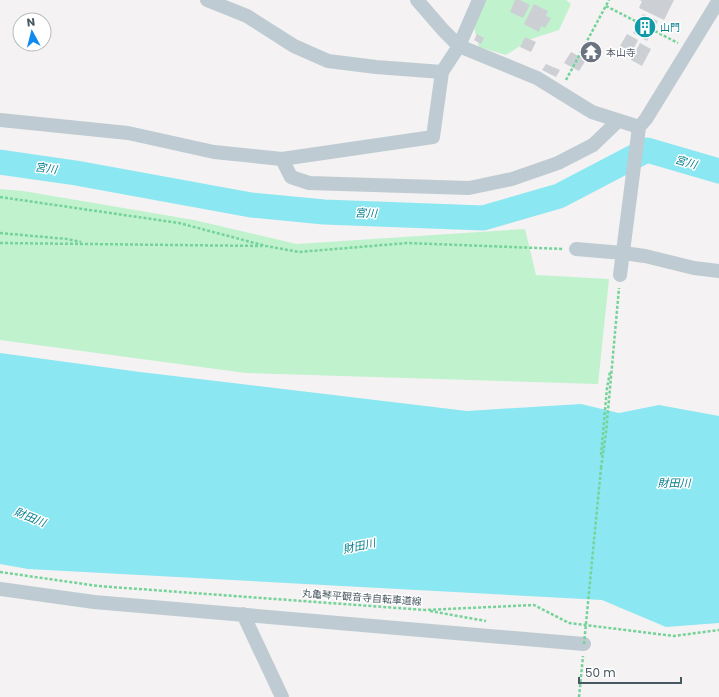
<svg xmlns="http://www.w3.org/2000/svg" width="719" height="697" font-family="Poppins,'Noto Sans JP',sans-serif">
	<rect width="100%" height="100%" fill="#f4f2f2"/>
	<path fill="#c0f2ce" d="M485 0H566L571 4 559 30 531 39 506 55 479 47 473 24Z
		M0 189 23 191 194 220 297 244 525 229 536 275 609 279 598 384 246 373 0 340Z"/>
	<path fill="#8be7f1" d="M0 353 140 372 467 411 581 404 619 413 659 405 719 416V623L666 627 602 600 28 569 0 564Z"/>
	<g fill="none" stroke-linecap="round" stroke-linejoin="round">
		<path stroke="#8be7f1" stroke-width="25" d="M0 162 76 173 251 205 324 212 483 218 559 196 647 150 719 171"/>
	</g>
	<path fill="#ccd0d4" d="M515 0H520L530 5 523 18 510 12Z
		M639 0H674L664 20 639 8 642 1Z
		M534 4 548 11 546 16 551 18 545 28 541 26 539 32 524 24Z
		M643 14 658 21 647 41 633 33Z
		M477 34 484 38 481 44 474 40Z
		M627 34 638 40 632 52 620 46Z
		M525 37 536 42 531 52 520 47Z
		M640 43 651 49 642 66 631 60Z
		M571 52 586 60 579 71 564 63Z
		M546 64 560 70 556 77 542 70Z"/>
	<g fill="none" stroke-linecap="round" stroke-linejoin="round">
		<path stroke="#75d39a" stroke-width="2.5" stroke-dasharray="3 2" stroke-linecap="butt" d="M606 6 678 43
			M566 80 609 0
			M0 197 179 223 266 246 299 252 407 243 564 249
			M0 233 67 239 81 242
			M0 243 262 246
			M601 455 607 388 610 372
			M601 468 606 433 619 288
			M0 572 98 586 425 610 534 605 569 623 674 636 719 630
			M430 611 486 621
			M579 697 583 656"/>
		<path stroke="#bfcbd2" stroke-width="14" d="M207 0 247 16 294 46 328 61 376 67 442 72 459 46 479 0
			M417 0 443 30 459 46 537 78 592 112 639 127
			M0 120 128 133 214 152 282 159 291 177 309 183 469 188 512 179 558 163 593 145 618 121
			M282 159 433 137 442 72
			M576 249 623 253 645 256 694 268 719 271
			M620 275 639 127 646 119 719 0
			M0 589 94 602 584 644
			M243 614 282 697"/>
		<path stroke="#75d39a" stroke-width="2.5" stroke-dasharray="3 2" stroke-linecap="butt" d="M584 644 601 468"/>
	</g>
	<defs>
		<g id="building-disc" transform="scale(1.15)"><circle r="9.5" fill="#0f9aa8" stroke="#fff"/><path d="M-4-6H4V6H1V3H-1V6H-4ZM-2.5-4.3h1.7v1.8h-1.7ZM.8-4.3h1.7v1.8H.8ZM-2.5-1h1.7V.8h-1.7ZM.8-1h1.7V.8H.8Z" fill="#fff"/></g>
		<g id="temple-disc" transform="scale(1.15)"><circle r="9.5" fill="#6b7280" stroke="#fff"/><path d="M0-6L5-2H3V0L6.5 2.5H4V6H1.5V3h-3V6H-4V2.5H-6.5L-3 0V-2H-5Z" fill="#fff"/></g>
	</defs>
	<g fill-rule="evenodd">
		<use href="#building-disc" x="645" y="27"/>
		<use href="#temple-disc" x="591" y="52"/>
	</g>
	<g text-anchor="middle" stroke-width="3" stroke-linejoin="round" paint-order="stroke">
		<g font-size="10" fill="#0d838f" stroke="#fff" text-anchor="start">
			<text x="660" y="31">山門</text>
		</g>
		<g font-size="10" fill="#5b616d" stroke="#fff" text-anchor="start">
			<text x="606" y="56">本山寺</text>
		</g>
		<g font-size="10" fill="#485861" stroke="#fff">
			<text transform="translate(362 597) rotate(4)" y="4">丸亀琴平観音寺自転車道線</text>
		</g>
		<g font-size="11" font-style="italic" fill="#08808e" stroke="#fff">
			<text transform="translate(686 162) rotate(16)" y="4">宮川</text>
			<text transform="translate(46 168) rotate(8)" y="4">宮川</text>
			<text transform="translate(366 213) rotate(2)" y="4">宮川</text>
			<text x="674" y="487">財田川</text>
			<text transform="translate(30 517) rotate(22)" y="4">財田川</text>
			<text transform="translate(359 546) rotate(-12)" y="4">財田川</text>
		</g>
	</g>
	<g transform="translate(32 32) rotate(353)"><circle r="19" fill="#ffffff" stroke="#b6bcc0"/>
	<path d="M0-3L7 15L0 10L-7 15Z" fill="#118aef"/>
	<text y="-6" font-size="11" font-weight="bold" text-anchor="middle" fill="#485861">N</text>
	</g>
	<path d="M579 677v6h102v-6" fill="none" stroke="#485861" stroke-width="2"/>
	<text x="585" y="677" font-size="12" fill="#485861" stroke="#ffffff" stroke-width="3" paint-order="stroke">50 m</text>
</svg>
